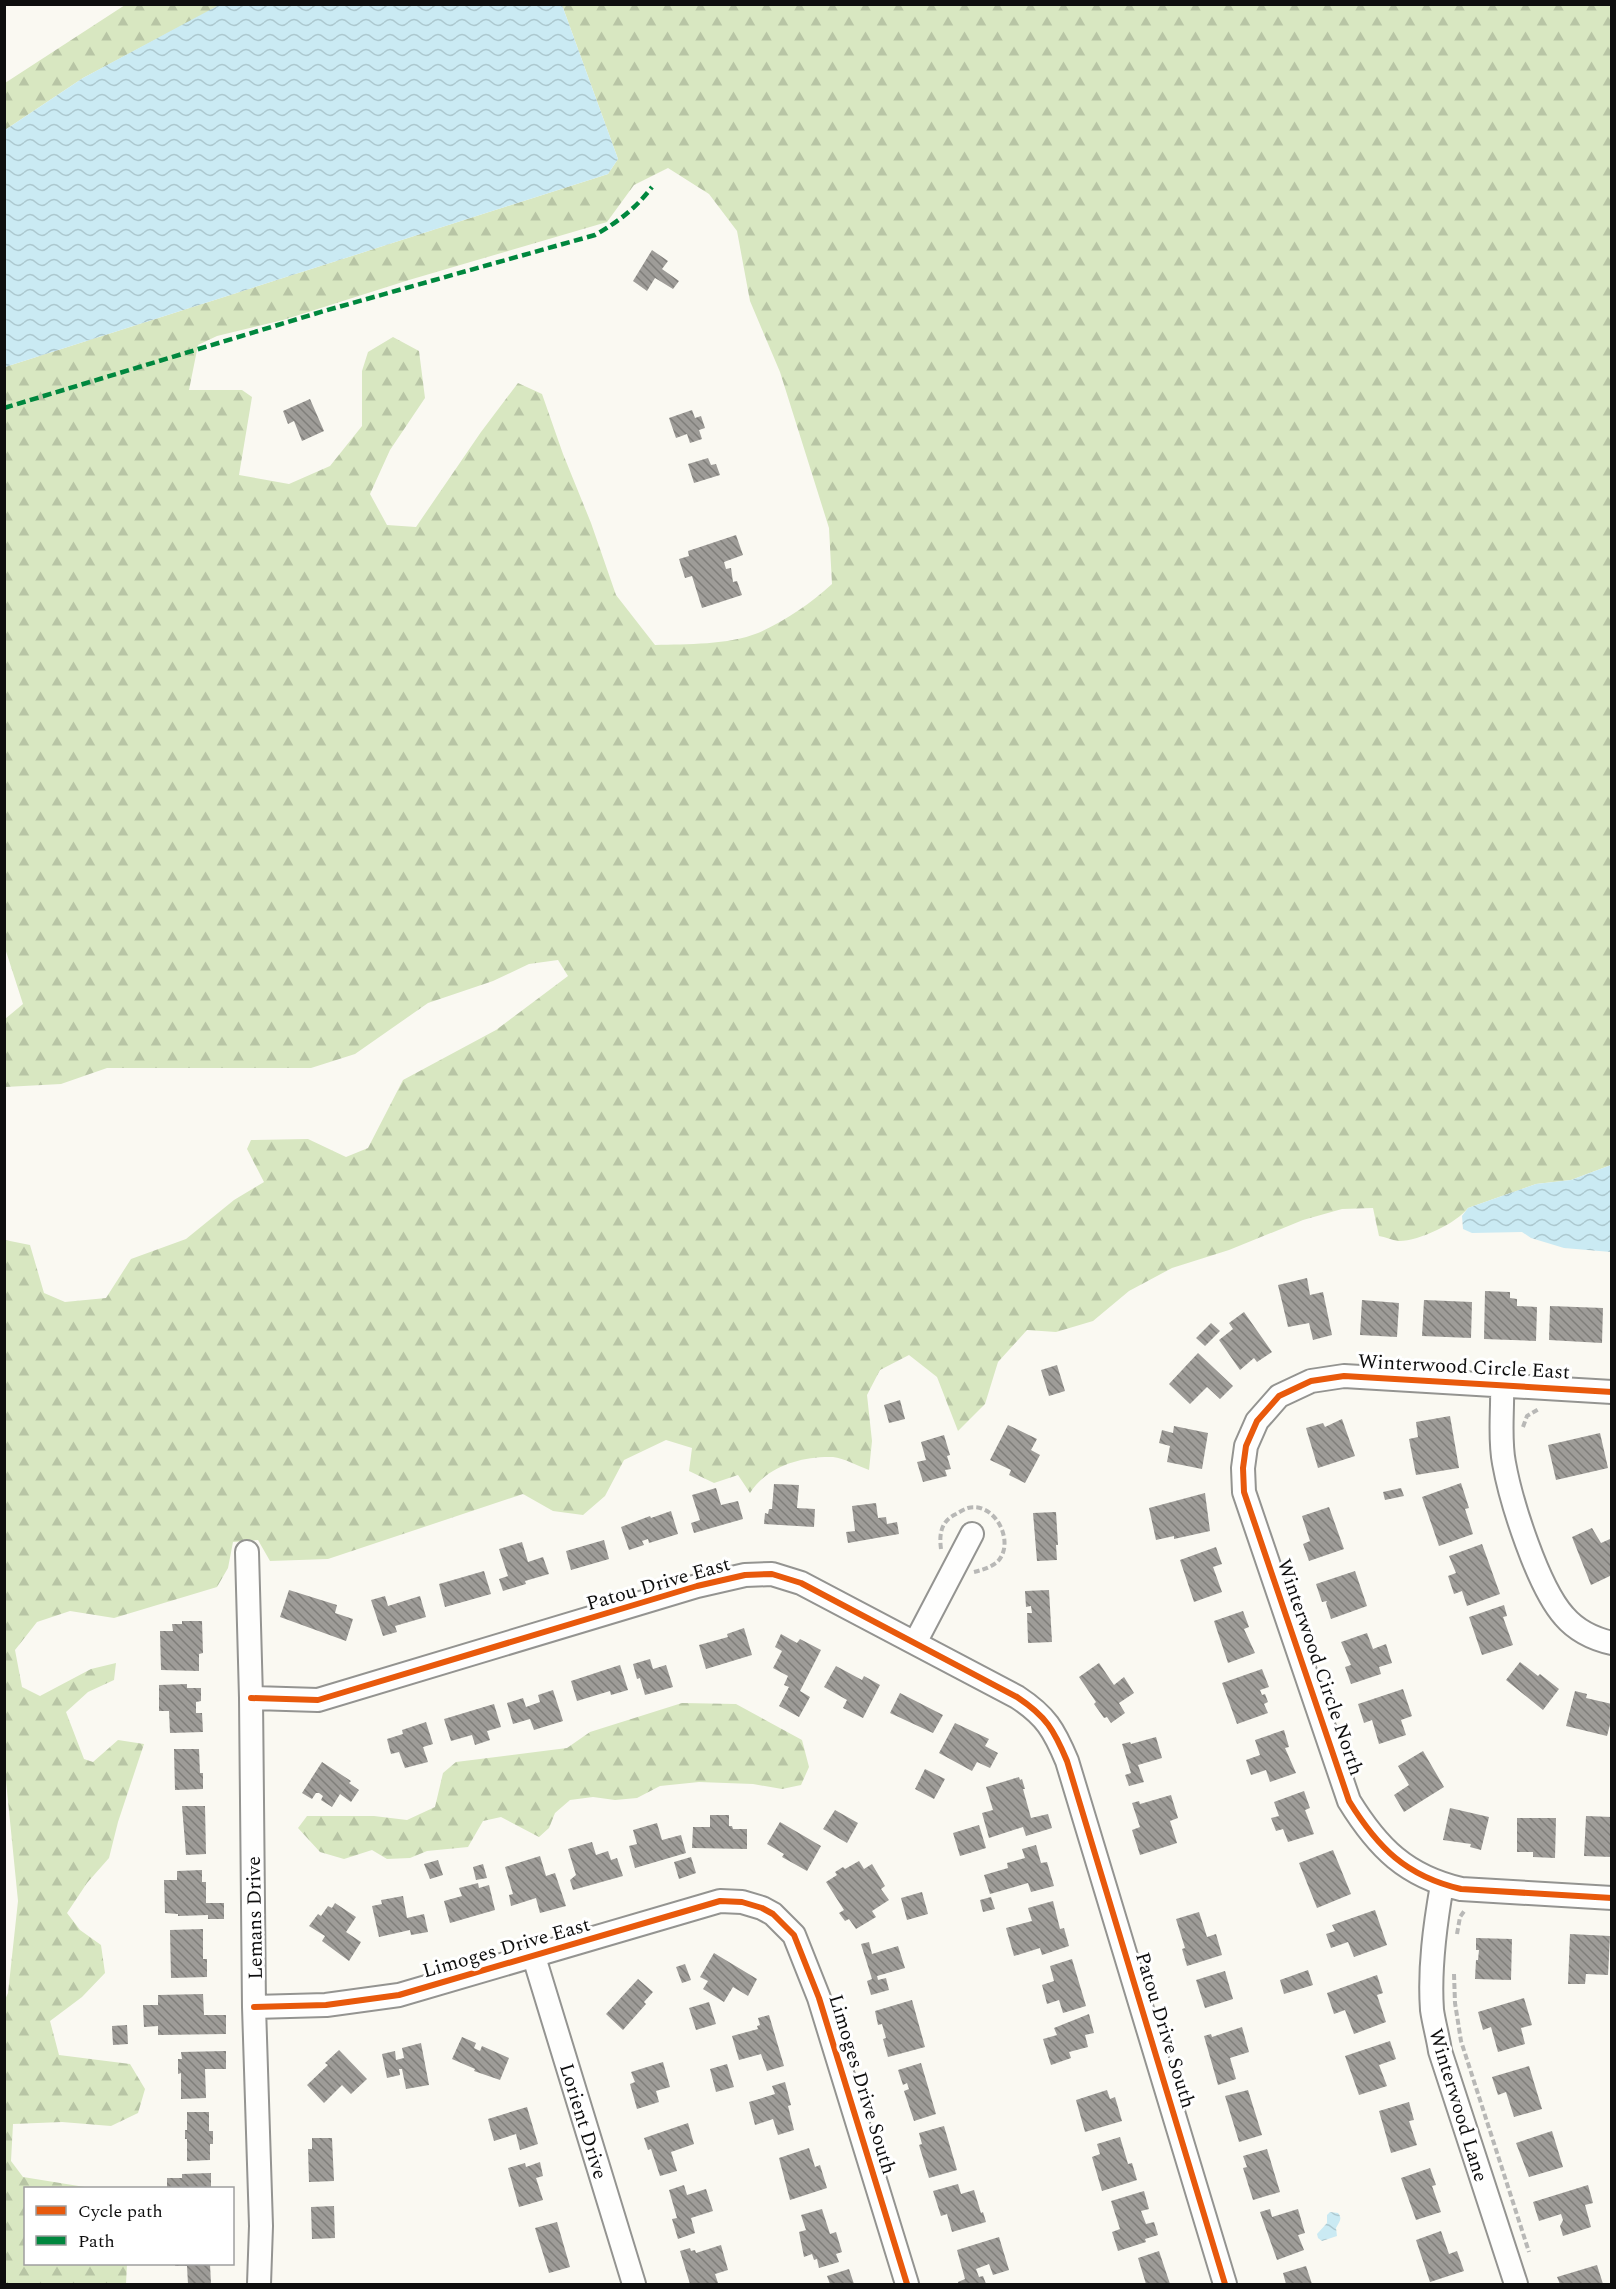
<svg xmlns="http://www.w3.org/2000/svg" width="1616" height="2289" font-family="Spectral,serif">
	<defs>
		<pattern id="forest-firs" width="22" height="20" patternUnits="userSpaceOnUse" patternTransform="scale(1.5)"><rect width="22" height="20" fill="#d8e7c1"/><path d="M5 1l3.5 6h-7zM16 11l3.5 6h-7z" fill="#b8c5a5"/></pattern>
		<pattern id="water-waves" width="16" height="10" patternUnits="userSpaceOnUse" patternTransform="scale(1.5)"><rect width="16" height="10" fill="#caeaf3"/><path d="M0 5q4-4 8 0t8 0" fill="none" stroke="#acc8cf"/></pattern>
		<pattern id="building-back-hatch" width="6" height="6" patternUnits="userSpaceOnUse" patternTransform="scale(1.5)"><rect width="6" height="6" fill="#9e9c98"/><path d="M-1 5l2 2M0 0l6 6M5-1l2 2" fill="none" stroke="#7f7e7a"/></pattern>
	</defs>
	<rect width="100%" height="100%" fill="#faf9f2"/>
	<path fill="url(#forest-firs)" fill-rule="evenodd" d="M125 5H221L83 78 5 130V83Z
		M562 5H1611V1165L1571 1180 1536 1184 1468 1208C1457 1223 1417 1242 1398 1241 1392 1240 1385 1237 1379 1236L1373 1208 1342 1209 1303 1220 1229 1250 1172 1268 1129 1291 1093 1321 1056 1332 1027 1330 998 1362 985 1404 958 1431 937 1377 909 1355 880 1370 867 1395 872 1441 869 1470C858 1466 844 1458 833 1457 802 1456 767 1466 750 1493L738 1475 714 1483 689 1471 692 1448 666 1440 624 1460 605 1496 583 1515 553 1511 523 1494 328 1559 270 1561 258 1540 233 1542 228 1568 217 1587 114 1618 70 1611 37 1622 15 1650 22 1687 40 1696 91 1669 116 1663 114 1680 88 1692 66 1712 84 1759 93 1762 118 1740 144 1744 118 1822 109 1858 87 1883 67 1913 80 1930 101 1945 105 1973 82 1997 50 2021 59 2055 130 2064 145 2089 138 2113 111 2126 62 2122 13 2124 11 2161 23 2177 91 2188H26V2264H127L126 2284H5L4 2002 8 1993 18 1901 4 1761 5 1240 30 1245 44 1293 65 1302 106 1298 131 1259 186 1239 234 1200 264 1182 247 1149 251 1140 308 1139 346 1157 368 1148 403 1080 496 1030 568 976 558 960 529 964 493 981 428 1003 355 1054 311 1068H107L61 1084 5 1087V1019L23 1004 4 945 5 367 608 174 618 159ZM668 168 709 194 737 231 750 301 780 372 829 528 832 584C810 604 785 621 758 633 728 645 687 644 655 645L616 595 591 523 563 454 542 394 518 383 481 432 416 527 387 525 370 494 390 450 425 398 419 351 393 337 368 352 362 371V426L330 466 289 484 239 475 252 397 242 390H189L198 345 217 336 283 320 409 280 607 222 634 185Z
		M682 1703 736 1704 802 1740 809 1767 801 1785 782 1789 753 1784 699 1782 660 1786 637 1798 615 1800 593 1797 570 1800 555 1813 549 1828 539 1837 501 1817 483 1821 468 1847 427 1851 410 1858 387 1859 372 1850 344 1859 320 1852 298 1828 307 1816H374L407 1820 435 1807 443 1773 456 1762 567 1748 590 1732Z"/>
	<path fill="url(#water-waves)" d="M221 4 562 5 618 159 608 174 5 367V130L83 78Z
		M1611 1165V1252L1564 1248 1531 1238 1522 1232 1472 1233 1463 1229 1462 1216 1468 1208 1536 1184 1571 1180Z
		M1330 2212 1338 2213C1343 2219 1339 2222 1336 2228L1337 2236 1322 2241 1318 2238 1317 2234 1327 2223V2215Z"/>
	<path fill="url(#building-back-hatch)" d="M652 250 668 261 662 269 679 281 673 289 655 278 647 291 633 281Z
		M310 399 324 431 302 441 294 421 288 424 283 411Z
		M692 410 695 418 701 416 705 428 699 430 702 439 690 443 687 434 676 438 669 418Z
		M708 458 711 465 716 464 720 475 694 483 688 464Z
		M736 535 743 555 724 562 726 569 731 568 733 582 737 581 742 595 702 608 692 576 685 578 679 559 689 556 688 551Z
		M1307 1278 1310 1295 1323 1292 1332 1335 1313 1340 1309 1323 1288 1327 1278 1285Z
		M1485 1291 1510 1292V1298L1517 1299V1306L1537 1307 1536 1341 1484 1339Z
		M1362 1300 1399 1303 1397 1337 1360 1335Z
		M1424 1300 1472 1302 1471 1338 1422 1336Z
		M1550 1306 1603 1308 1602 1343 1549 1340Z
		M1244 1312 1272 1352 1257 1362 1254 1358 1240 1370 1219 1340 1233 1329 1229 1323Z
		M1211 1323 1220 1331 1205 1346 1196 1338Z
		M1198 1353 1233 1386 1220 1399 1207 1387 1190 1404 1169 1384Z
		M1057 1365 1065 1391 1049 1396 1041 1370Z
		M900 1400 905 1419 889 1423 884 1405Z
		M1450 1416 1459 1468 1416 1475 1409 1439 1418 1437 1416 1422Z
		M1342 1419 1355 1456 1318 1468 1306 1428 1323 1423 1325 1427Z
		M1008 1425 1037 1439 1031 1450 1040 1455 1025 1483 1009 1475 1011 1470 990 1460Z
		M1174 1426 1208 1433 1202 1469 1167 1462 1170 1446 1159 1443 1162 1430 1173 1433Z
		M1600 1433 1608 1468 1556 1480 1548 1445Z
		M944 1435 950 1455 947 1456 951 1469 945 1470 947 1476 923 1482 917 1462 926 1460 921 1442Z
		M1461 1483 1469 1508 1465 1509 1473 1534 1439 1546 1422 1497Z
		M774 1484 799 1485 797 1508 815 1509 814 1527 764 1524 765 1513 768 1514 769 1509H772Z
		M716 1488 721 1505 738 1501 743 1519 694 1533 691 1523 700 1520 692 1495Z
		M1401 1488 1404 1496 1385 1500 1383 1492Z
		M1205 1493 1210 1531 1174 1539V1536L1156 1540 1149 1508Z
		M876 1503 878 1518 886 1517 887 1524 897 1522 899 1534 848 1543 846 1532 855 1531 852 1506Z
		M1329 1507 1344 1549 1309 1561 1303 1544 1310 1541 1302 1516Z
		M671 1511 678 1534 649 1543 648 1539 642 1541 644 1545 629 1550 621 1527 650 1516 651 1518Z
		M1056 1512 1058 1545H1056L1057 1560 1037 1561 1033 1513Z
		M1592 1528 1601 1543 1610 1539 1612 1542V1575L1591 1585 1572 1537Z
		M604 1540 609 1559 571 1570 566 1551Z
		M522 1542 528 1562 543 1557 549 1574 525 1581 526 1584 503 1591 499 1579 508 1576 499 1549Z
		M1482 1544 1500 1594 1467 1606 1462 1591 1454 1594 1448 1576 1456 1573 1449 1556Z
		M1216 1547 1222 1564 1213 1567 1222 1592 1194 1602 1180 1560Z
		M484 1571 491 1594 445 1607 439 1584Z
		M1355 1571 1367 1606 1331 1619 1326 1603 1327 1601 1322 1602 1316 1584Z
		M289 1590 337 1605 335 1613 353 1619 346 1641 280 1617Z
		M1049 1590 1052 1642 1028 1643 1027 1613H1032L1031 1606 1026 1607 1025 1591Z
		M385 1596 388 1606 420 1596 426 1617 395 1626 397 1632 383 1636 371 1600Z
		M1504 1605 1507 1616 1503 1617 1513 1645 1482 1655 1469 1617Z
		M1243 1611 1249 1627 1244 1629 1255 1653 1228 1663 1214 1621Z
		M182 1621H202L203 1653 199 1654V1671L161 1670 160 1631H173L172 1624H182Z
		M744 1628 752 1655 706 1669 699 1645 728 1637 727 1634Z
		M1367 1633 1373 1649 1386 1644 1392 1663 1379 1667 1381 1674 1351 1684 1345 1667 1351 1665 1341 1642Z
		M781 1634 797 1643 800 1639 821 1650 800 1691 810 1697 799 1717 779 1706 789 1687 784 1685 788 1676 773 1668 782 1651 775 1647Z
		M650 1659 653 1669 666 1665 673 1687 645 1695 640 1678 637 1679 633 1664Z
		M1520 1662 1538 1676 1540 1674 1559 1689 1543 1710 1506 1680Z
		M1099 1663 1114 1685 1124 1677 1134 1693 1119 1703 1125 1713 1111 1723 1107 1717 1104 1718 1094 1704 1096 1702 1079 1677Z
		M620 1665 628 1690 611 1695 610 1691 577 1701 571 1681Z
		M836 1666 862 1680 864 1676 880 1685 863 1718 843 1708 847 1700 824 1687Z
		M1262 1669 1269 1687 1260 1690 1262 1695 1265 1694 1268 1702 1264 1704 1268 1713 1237 1724 1222 1683Z
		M187 1684V1688H201V1701L196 1702V1713H202L203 1732 170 1733 169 1711H159V1685Z
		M1403 1689 1412 1716 1401 1720 1406 1735 1379 1744 1372 1720 1364 1723 1358 1704Z
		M553 1690 563 1721 534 1730 530 1719 513 1724 507 1703 523 1698 526 1707 540 1702 538 1695Z
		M1575 1691 1587 1694 1586 1698 1612 1704V1717L1607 1736 1566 1726Z
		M900 1693 943 1715 933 1733 890 1713Z
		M494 1704 501 1727 487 1731 490 1740 475 1745 472 1735 451 1741 444 1719Z
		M426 1722 433 1744 423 1747 428 1762 405 1768 399 1752 391 1754 387 1739 403 1734 402 1730Z
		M955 1723 989 1739 985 1746 998 1753 990 1768 977 1762 972 1771 939 1753Z
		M1284 1730 1289 1747 1285 1748 1296 1773 1270 1782 1266 1770 1251 1775 1246 1760 1260 1755 1255 1740Z
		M1156 1737 1162 1758 1138 1765 1144 1782 1129 1786 1125 1775 1131 1773 1122 1744 1130 1742 1131 1744Z
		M174 1749H199L200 1773H203V1789L175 1790Z
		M1423 1751 1444 1787 1404 1812 1394 1795 1409 1785 1398 1766Z
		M322 1762 351 1781 349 1783 359 1790 351 1802 340 1794 332 1807 321 1800 323 1796 319 1793H316L312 1799 302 1793Z
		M925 1769 945 1779 934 1799 915 1789Z
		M1019 1777 1020 1780 1022 1779 1025 1789H1023L1031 1818 1048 1814 1052 1828 1026 1836 1023 1827 989 1838 982 1813 993 1810 986 1787Z
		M1304 1791 1310 1808 1305 1810 1314 1834 1288 1842 1283 1829 1276 1831 1271 1818 1279 1816 1274 1802Z
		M1171 1795 1178 1818 1170 1821 1177 1843 1140 1855 1132 1830 1140 1827 1132 1803 1139 1801 1140 1804Z
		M182 1806H205L206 1854 186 1855Z
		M1450 1808 1489 1817 1481 1850 1470 1847 1471 1844 1443 1840Z
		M835 1810 858 1823 847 1843 823 1829Z
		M710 1815H729V1826H732L733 1829H747V1849L692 1848 693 1827H710Z
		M1586 1816 1612 1817V1857L1584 1856Z
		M1517 1818H1556L1555 1858 1533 1857V1852H1517Z
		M780 1822 821 1846 807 1871 782 1857 784 1854 767 1844Z
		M657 1823 662 1840 681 1835 686 1853 635 1868 629 1846 637 1844 633 1830Z
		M979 1825 986 1848 960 1856 953 1833Z
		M592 1842 596 1855 608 1851 611 1860 617 1858 623 1876 573 1890 570 1880 576 1875 568 1849Z
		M1036 1845 1041 1863 1047 1862 1054 1886 1031 1892 1028 1883 990 1894 984 1875 1008 1868 1007 1863 1025 1858 1022 1849Z
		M1333 1850 1351 1894 1317 1908 1299 1863Z
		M540 1856 546 1876 555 1873 566 1906 540 1913 536 1898 511 1906 509 1895 513 1894 505 1867Z
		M691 1857 696 1873 679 1879 674 1862Z
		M438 1860 443 1875 430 1879 424 1864Z
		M859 1861 864 1869 872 1864 885 1886 881 1889 889 1900 872 1911 876 1917 856 1929 849 1919 845 1921 839 1913 844 1910 826 1882 837 1875 835 1872 843 1867 845 1869Z
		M483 1864 487 1878 476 1880 473 1867Z
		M202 1870V1882H206V1903H224V1919H208V1915L178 1916V1914L165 1913 164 1880H177V1871Z
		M478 1883 479 1888 489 1885 495 1910 450 1923 444 1901 462 1896 459 1888Z
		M922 1892 928 1914 907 1920 901 1898Z
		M403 1896 407 1918 424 1914 428 1932 411 1935 410 1930 379 1937 372 1906 382 1904 381 1900Z
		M991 1897 995 1909 983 1912 980 1900Z
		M1053 1901 1060 1929 1064 1928 1069 1946 1042 1955 1040 1948 1014 1956 1006 1928 1032 1921 1028 1908Z
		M335 1903 356 1917 346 1932 361 1942 349 1961 322 1941 325 1936 309 1926 318 1914 321 1916 328 1906 332 1908Z
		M1375 1910 1387 1945 1354 1957 1348 1942 1331 1948 1326 1934 1335 1931 1332 1925Z
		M1199 1912 1207 1937 1216 1934 1222 1955 1187 1966 1182 1949 1185 1948 1176 1919Z
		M203 1929V1959H207V1977L171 1978 170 1930Z
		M1570 1934 1610 1936 1608 1975 1586 1974 1585 1984H1568Z
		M1476 1938 1512 1939 1511 1980 1475 1979 1476 1960H1478L1479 1950H1476Z
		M869 1942 872 1954 898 1946 905 1968 877 1976 878 1980 886 1978 889 1990 871 1995 867 1981 872 1979 861 1944Z
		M714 1953 757 1979 748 1996 733 1987 724 2002 703 1989 708 1981 700 1977Z
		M1072 1959 1086 2006 1063 2013 1059 2000 1047 2004 1042 1985 1054 1981 1050 1966Z
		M685 1964 691 1980 682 1983 676 1967Z
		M1308 1970 1313 1985 1284 1994 1280 1980Z
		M1225 1971 1233 1999 1205 2008 1196 1980Z
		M1377 1975 1383 1993 1377 1995 1386 2022 1354 2034 1345 2010 1334 2014 1327 1993Z
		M638 1979 653 1992 644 2002 646 2004 623 2030 606 2014Z
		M203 1994 204 2015H226V2034L158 2035V2026L144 2027 143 2005H158V1995Z
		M1524 1998 1532 2025 1521 2028 1525 2044 1498 2052 1491 2027 1483 2030 1478 2012Z
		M912 2000 925 2047 888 2057 883 2039 886 2038 882 2024 878 2025 875 2011Z
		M709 2002 716 2024 696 2030 689 2008Z
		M1089 2014 1094 2033 1085 2035 1088 2047 1069 2052 1071 2058 1051 2065 1043 2039 1057 2035 1054 2028Z
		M769 2015 784 2066 767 2071 761 2054 739 2060 732 2036 758 2029 757 2026 760 2025 758 2018Z
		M127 2025 128 2044 113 2045 112 2026Z
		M1242 2027 1249 2052 1230 2058 1236 2079 1218 2085 1204 2036 1211 2034 1212 2037Z
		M462 2037 476 2043 474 2048 480 2051 482 2046 509 2058 500 2080 474 2071 475 2069 452 2059Z
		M1390 2041 1396 2059 1379 2065 1387 2086 1359 2095 1345 2056Z
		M421 2043 429 2085 406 2089 402 2069H399L400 2075 387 2078 382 2054 395 2051 396 2060 404 2058 402 2048Z
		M339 2050 367 2079 351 2094 342 2085 324 2103 307 2085 328 2065 325 2063Z
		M226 2051V2069H205L206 2098 181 2099V2073L178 2074V2059H182L181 2052Z
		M663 2062 670 2087 656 2091 659 2102 637 2109 630 2084 635 2082 631 2072Z
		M921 2063 936 2114 914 2121 904 2091 909 2089 907 2083 903 2085 898 2070Z
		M727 2064 734 2087 716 2092 710 2069Z
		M1529 2066 1542 2109 1514 2117 1506 2092 1498 2095 1492 2077Z
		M785 2082 791 2105 788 2106 794 2130 778 2135 773 2119 755 2125 749 2102 775 2094 772 2086Z
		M1107 2090 1110 2099 1115 2097 1122 2121 1085 2132 1076 2100Z
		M1248 2090 1262 2135 1239 2142 1225 2096Z
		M1409 2102 1414 2120 1409 2121 1417 2145 1391 2153 1379 2111Z
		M527 2107 538 2144 520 2150 516 2134 494 2141 488 2119Z
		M187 2112H209V2131H213V2144H210V2160L187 2161V2139H185V2130H187Z
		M688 2123 694 2144 671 2152 677 2171 660 2176 651 2149 648 2150 644 2138Z
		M944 2126 957 2170 929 2178 919 2145 922 2144 919 2133Z
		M1552 2131 1563 2167 1529 2177 1516 2143Z
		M1120 2137 1128 2164 1132 2163 1137 2180 1102 2191 1092 2157 1100 2154 1097 2144Z
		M312 2138H332L334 2181 309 2182 308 2149H312Z
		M809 2148 815 2167 820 2165 827 2188 790 2200 779 2158Z
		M1267 2149 1280 2192 1253 2200 1243 2168 1247 2167 1243 2156Z
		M540 2162 543 2176 536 2178 543 2200 519 2207 508 2168 525 2163 526 2167Z
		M1430 2168 1436 2185 1432 2186 1441 2212 1416 2220 1401 2178Z
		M211 2173V2188H167V2178H182V2174Z
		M958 2184 961 2194 974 2190 981 2213 983 2212 986 2222 952 2232 947 2214 941 2216 933 2191Z
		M684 2185 687 2195 706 2189 713 2211 691 2218 695 2233 678 2239 672 2219 677 2218 669 2190Z
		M1588 2185 1593 2203 1585 2205 1591 2227 1563 2236 1560 2226 1563 2220 1561 2214 1539 2221 1533 2202Z
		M1144 2191 1149 2209 1141 2211 1146 2224 1154 2222 1158 2235 1145 2239 1146 2242 1118 2251 1112 2232 1120 2229 1111 2201Z
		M334 2206 335 2238 312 2239 311 2207Z
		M822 2209 830 2234 836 2232 842 2252 836 2254 839 2262 819 2268 817 2259 814 2260 812 2254 804 2257 799 2232 806 2230 801 2215Z
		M1270 2209 1272 2217 1298 2209 1305 2233 1298 2235 1304 2250 1277 2260 1260 2212Z
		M557 2222 570 2267 549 2273 535 2228Z
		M1441 2231 1449 2254 1457 2251 1464 2271 1430 2282 1416 2240Z
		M999 2237 1009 2270 993 2275 989 2264 976 2269 979 2277 983 2276 986 2284H958V2282L965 2279 957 2250Z
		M721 2245 728 2270 715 2274 718 2283 690 2284 680 2251 690 2248 691 2251 695 2250 696 2253Z
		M1159 2251 1170 2284H1146L1138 2258Z
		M175 2264H210L211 2284H188L187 2266H175Z
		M1597 2265 1603 2284H1560L1557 2277Z
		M1306 2266 1312 2284H1286L1283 2273Z
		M849 2269 854 2284H830L827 2276Z"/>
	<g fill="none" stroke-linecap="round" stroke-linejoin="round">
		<g stroke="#949491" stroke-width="26">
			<path id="minor" d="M1502 1385C1503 1410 1499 1438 1504 1463 1511 1502 1538 1587 1564 1616 1576 1630 1594 1639 1612 1643
				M1612 1392 1344 1376 1311 1381 1279 1396 1257 1421 1246 1446 1243 1468 1244 1492 1349 1801C1378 1848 1406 1876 1461 1889L1612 1898
				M247 1552 251 1698 254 2007 261 2226 259 2284
				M916 1641 972 1534
				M251 1698 318 1700 697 1586 745 1575 772 1574 801 1583 1017 1697C1046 1716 1054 1730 1067 1761L1225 2284
				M1442 1885C1435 1925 1429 1968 1432 2010 1434 2024 1438 2037 1440 2051L1516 2284
				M534 1957 634 2284
				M254 2007 326 2005 399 1995 720 1901 742 1902 762 1908 773 1914 794 1935 819 1998 907 2284"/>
		</g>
		<path stroke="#b8b8b6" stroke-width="4" stroke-dasharray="6 3" stroke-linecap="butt" d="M1523 1427 1527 1416 1539 1409
			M941 1549C939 1534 941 1521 956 1514 960 1512 964 1509 968 1508 996 1501 1017 1545 996 1563 989 1568 982 1570 974 1572
			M1457 1934 1460 1917 1465 1910
			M1454 1974 1455 2003 1461 2041 1529 2252"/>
		<use href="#minor" stroke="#fefefd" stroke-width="22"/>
		<path stroke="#00873e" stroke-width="4.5" stroke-dasharray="9 4.5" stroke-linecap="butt" d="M4 408 324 311 595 235C618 222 636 208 652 187"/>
		<g stroke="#fff" stroke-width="10">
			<path id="cycleway" d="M1612 1392 1344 1376 1311 1381 1279 1396 1257 1421 1246 1446 1243 1468 1244 1492 1349 1801C1378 1848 1406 1876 1461 1889L1612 1898
				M251 1698 318 1700 697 1586 745 1575 772 1574 801 1583 1017 1697C1046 1716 1054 1730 1067 1761L1225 2284
				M254 2007 326 2005 399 1995 720 1901 742 1902 762 1908 773 1914 794 1935 819 1998 907 2284"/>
		</g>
		<use href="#cycleway" stroke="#e8590c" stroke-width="6"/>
	</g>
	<g text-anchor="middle" stroke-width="6" stroke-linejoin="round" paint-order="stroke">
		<g font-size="20" fill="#0e0e0e" stroke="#fff">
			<text transform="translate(1464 1366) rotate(3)" y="7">Winterwood Circle East</text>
			<text transform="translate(658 1583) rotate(-16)" y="7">Patou Drive East</text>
			<text transform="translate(1321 1667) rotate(71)" y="7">Winterwood Circle North</text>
			<text transform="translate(254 1918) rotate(-91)" y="7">Lemans Drive</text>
			<text transform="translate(506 1947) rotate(-16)" y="7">Limoges Drive East</text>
			<text transform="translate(1166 2030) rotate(73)" y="7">Patou Drive South</text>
			<text transform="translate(863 2084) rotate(73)" y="7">Limoges Drive South</text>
			<text transform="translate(1459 2105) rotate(73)" y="7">Winterwood Lane</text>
			<text transform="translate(584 2121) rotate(73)" y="7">Lorient Drive</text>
		</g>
	</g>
	<rect width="1616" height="2289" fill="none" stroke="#0e0e0e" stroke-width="12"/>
	<rect x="24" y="2187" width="210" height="78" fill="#ffffff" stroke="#9f9f9f" stroke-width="1.5"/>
	<rect x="36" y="2206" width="30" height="9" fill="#e8590c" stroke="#9f9f9f" stroke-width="1.5"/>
	<text x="78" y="2217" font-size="18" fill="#0e0e0e">Cycle path</text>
	<rect x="36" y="2236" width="30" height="9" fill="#00873e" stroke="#9f9f9f" stroke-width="1.5"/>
	<text x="78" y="2247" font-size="18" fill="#0e0e0e">Path</text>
</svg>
